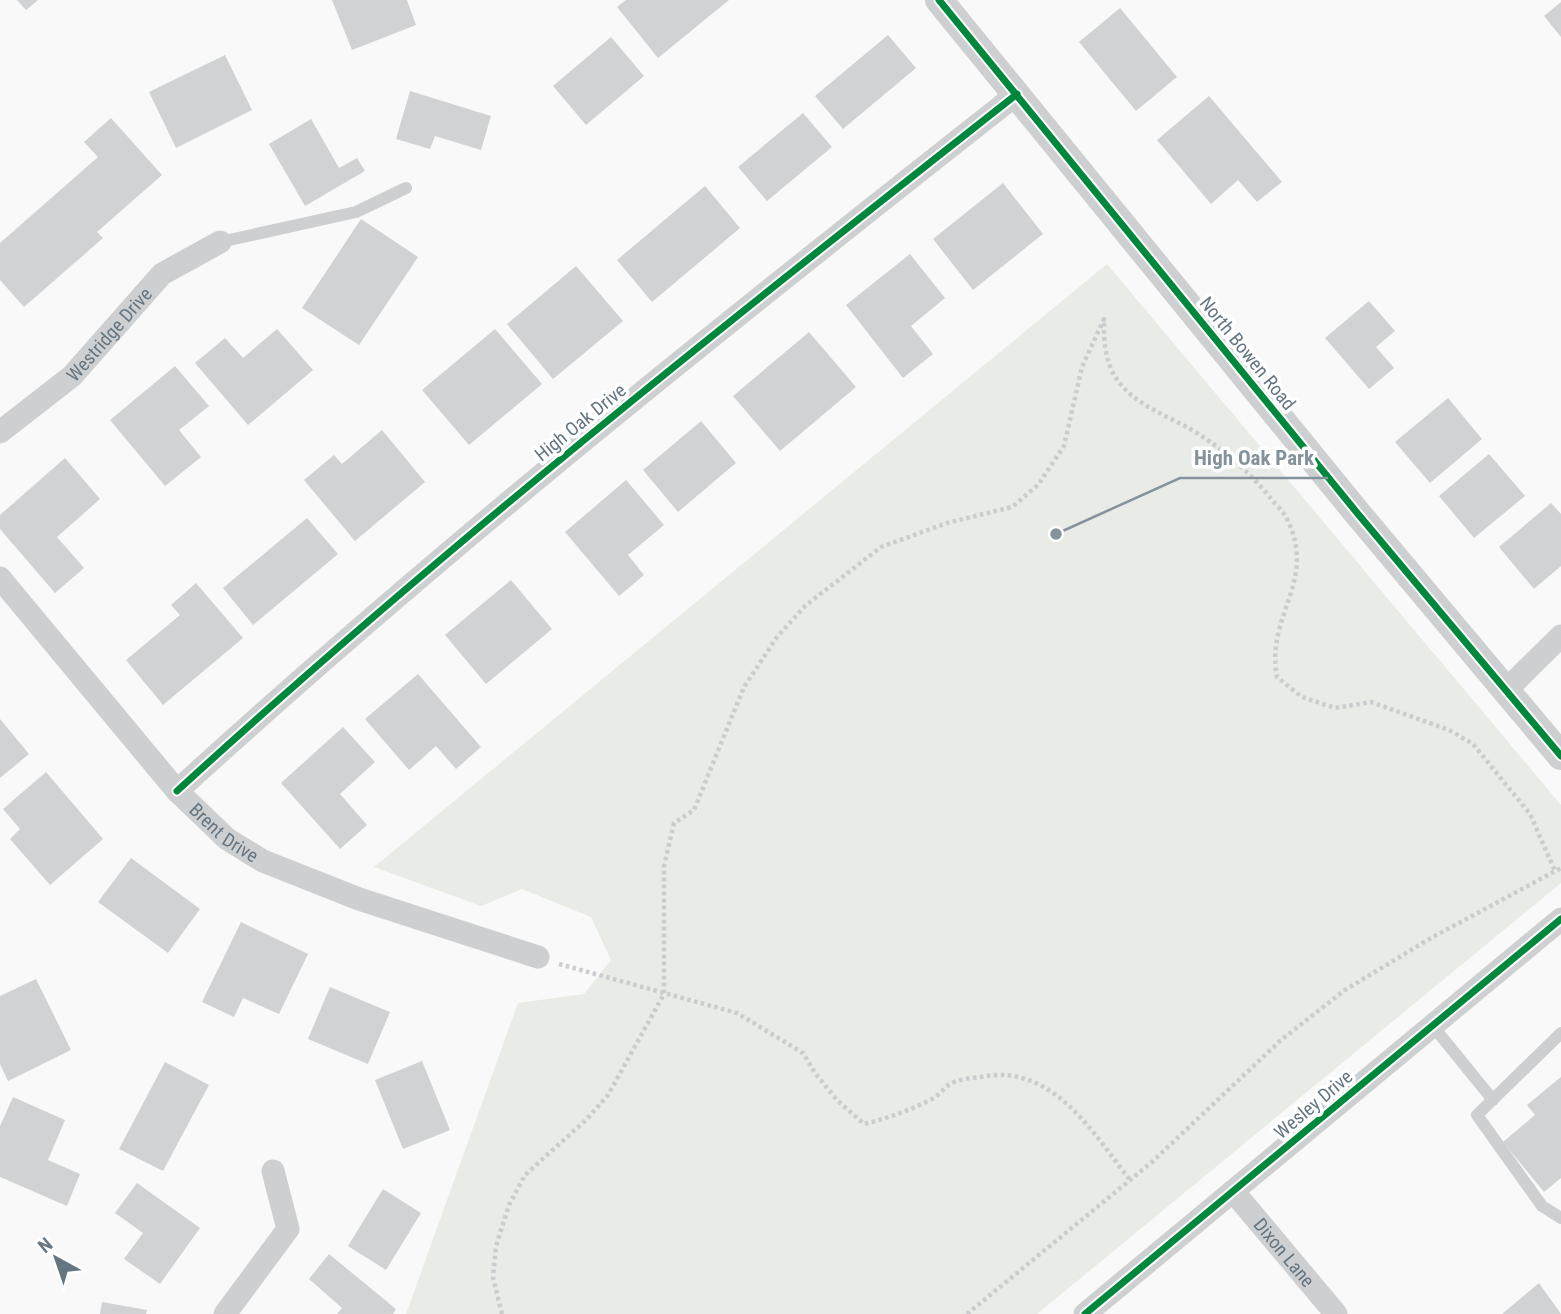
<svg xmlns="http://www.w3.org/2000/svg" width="1561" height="1314" font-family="'Roboto Condensed',sans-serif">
	<rect width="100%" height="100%" fill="#f9f9f9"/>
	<path fill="#e8ebe6" d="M1107 264 1561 805V883L1037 1314H406L518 1003 584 994 611 960 591 917 522 889 481 906 374 867Z"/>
	<path fill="#d0d2d3" d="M17 0H38L26 10Z
		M332 0H407L416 25 352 50Z
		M626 0H729L658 58 617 7Z
		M1561 2V37L1544 16Z
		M1120 8 1177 77 1136 111 1079 42Z
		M888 35 916 68 843 129 815 96Z
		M611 37 644 76 586 125 553 86Z
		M225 55 252 110 176 148 149 92Z
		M410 91 491 116 481 150 435 136 430 149 396 139Z
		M1209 96 1282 182 1257 202 1238 180 1211 204 1157 140Z
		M803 113 832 147 767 201 738 167Z
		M111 118 162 175 97 232 103 238 24 307 0 280V243L98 157 84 142Z
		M311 119 339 168 357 158 365 171 305 206 269 144Z
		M1003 183 1043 234 973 290 933 239Z
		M705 186 740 228 652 302 617 260Z
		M361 219 418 257 359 345 302 308Z
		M910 254 945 298 911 326 933 354 903 378 846 305Z
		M576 266 623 321 553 379 507 324Z
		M1369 301 1395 331 1376 347 1394 368 1369 389 1325 338Z
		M277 329 313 370 248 425 195 363 225 338 243 358Z
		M495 329 542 384 469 445 422 390Z
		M809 332 856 387 780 451 733 396Z
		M175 366 209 406 179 430 201 457 165 486 110 420Z
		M1448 398 1482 439 1430 483 1395 442Z
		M701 421 736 463 678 512 643 470Z
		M382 430 425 482 355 541 304 480 334 455 342 464Z
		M1489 454 1525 496 1474 538 1439 496Z
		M65 458 100 499 57 537 84 568 55 593 0 529V515Z
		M626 480 664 525 628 555 644 575 619 596 565 532Z
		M1551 503 1561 514V566L1534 589 1499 547Z
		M307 518 338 554 253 625 223 588Z
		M511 580 552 629 486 684 445 635Z
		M196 583 243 638 163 705 126 660 180 615 171 605Z
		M418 674 481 747 456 769 436 746 409 770 365 719Z
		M0 719 29 754 0 778Z
		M343 727 375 762 340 794 367 825 340 849 281 783Z
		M46 772 103 839 50 885 10 839 20 829 3 809Z
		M131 858 200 909 168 953 98 902Z
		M241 922 308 954 279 1014 243 998 234 1017 202 1002Z
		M36 979 71 1050 8 1081 0 1064V996Z
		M330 987 390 1012 368 1064 308 1039Z
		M422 1061 450 1130 403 1149 375 1080Z
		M165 1062 209 1085 163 1171 119 1149Z
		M1561 1077V1178L1544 1192 1503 1142 1535 1115 1527 1105Z
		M13 1097 65 1120 48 1160 80 1174 67 1206 0 1177V1126Z
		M137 1183 200 1228 160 1284 124 1259 143 1233 115 1213Z
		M383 1189 421 1213 386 1270 348 1246Z
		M329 1254 396 1309 393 1314H337L342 1308 309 1279Z
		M1539 1283 1561 1314H1502Z
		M102 1302 147 1310 146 1314H100Z"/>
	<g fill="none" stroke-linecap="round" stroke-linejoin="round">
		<path stroke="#cbcccd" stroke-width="4.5" stroke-dasharray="3.5 3.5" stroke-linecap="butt" d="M559 964 737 1013 803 1053 815 1073 837 1100 864 1124C888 1118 911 1110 934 1098 940 1094 944 1088 950 1084 958 1079 972 1078 981 1077 1052 1062 1093 1133 1130 1180
			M502 1314 493 1278 496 1246 509 1205 525 1175 587 1119 608 1095 664 994V866L674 823 694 810 744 687 777 637 805 606 881 547 947 523 1012 507 1038 485 1064 446 1082 367 1104 319C1104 337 1104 354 1112 371 1127 402 1164 414 1192 430 1223 449 1246 469 1269 496 1274 503 1282 510 1286 517 1319 581 1265 615 1277 677L1302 697 1335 708 1371 702 1449 730 1473 744 1530 814 1555 871
			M967 1314 1152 1162 1281 1040 1345 990 1431 938 1561 868"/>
		<path stroke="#cecfd0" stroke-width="12" d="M220 242 356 212 406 188
			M1432 1025 1493 1100
			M1561 1033 1477 1115 1542 1206 1561 1218"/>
		<g stroke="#cecfd0" stroke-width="23">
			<path id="s1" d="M0 432 72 376 162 274 220 242"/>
			<path id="s2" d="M0 578 177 791 227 839 263 861 359 899 538 957"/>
			<path d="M1506 690 1561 636"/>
			<path d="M177 791C446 545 731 319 1017 94"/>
			<path id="s3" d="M1233 1191 1336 1314"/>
			<path d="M225 1314 288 1229 273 1171"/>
			<path d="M1085 1314 1561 919"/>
		</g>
		<path stroke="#cecfd0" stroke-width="28" d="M939 0 1358 514 1561 756"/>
		<g stroke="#fff" stroke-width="11">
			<path id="cycleway" d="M939 0 1358 514 1561 756
				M177 791C446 545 731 319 1017 94
				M1085 1314 1561 919"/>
		</g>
		<use href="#cycleway" stroke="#00873e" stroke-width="7"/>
	</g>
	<g text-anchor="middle" stroke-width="7" stroke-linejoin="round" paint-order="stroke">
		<g font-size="19" fill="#657683" stroke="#fff">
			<text dy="7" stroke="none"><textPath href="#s1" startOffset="147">Westridge Drive</textPath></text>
			<text transform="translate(1248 353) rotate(51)" y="7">North Bowen Road</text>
			<text transform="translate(580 422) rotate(-39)" y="7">High Oak Drive</text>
			<text dy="7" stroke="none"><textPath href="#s2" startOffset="340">Brent Drive</textPath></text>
			<text transform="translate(1313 1104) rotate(-40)" y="7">Wesley Drive</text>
			<text dy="7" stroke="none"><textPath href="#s3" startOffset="80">Dixon Lane</textPath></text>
		</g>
	</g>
	<path fill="none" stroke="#84929c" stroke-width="2.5" d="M1056 534L1180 478H1328"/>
	<circle fill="#84929c" stroke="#fff" stroke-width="2.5" cx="1056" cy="534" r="7"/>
	<g font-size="21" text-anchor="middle" font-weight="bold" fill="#84929c" stroke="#fff" stroke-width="7" stroke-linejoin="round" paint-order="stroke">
		<text x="1254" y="465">High Oak Park</text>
	</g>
	<g transform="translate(56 1258) rotate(320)" stroke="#ffffff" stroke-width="5" paint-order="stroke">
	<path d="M0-5L12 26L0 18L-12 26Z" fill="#657683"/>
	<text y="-10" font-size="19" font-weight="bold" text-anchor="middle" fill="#657683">N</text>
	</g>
</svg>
